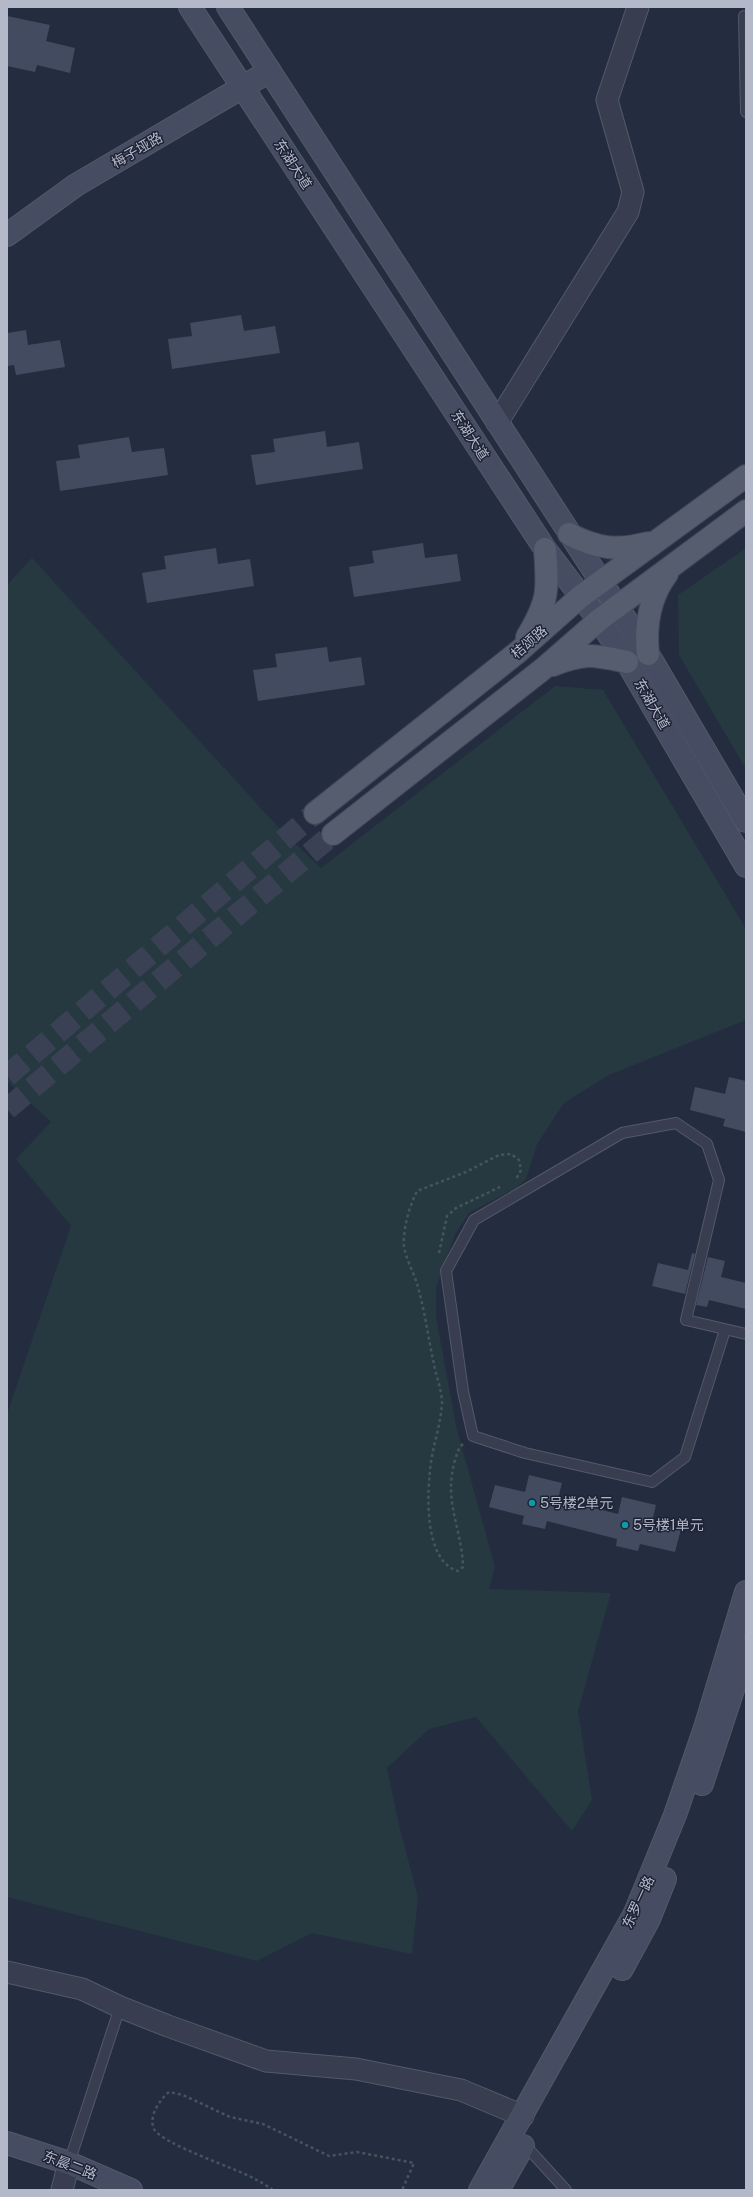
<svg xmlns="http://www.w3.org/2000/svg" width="753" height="2197" font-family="'Public Sans','Noto Sans SC',sans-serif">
	<rect width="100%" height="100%" fill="#242c3f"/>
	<path fill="#263940" d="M746 548V769L679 655 678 595Z
		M32 558 279 828 321 868 555 686 603 690 746 929V1020L609 1075 564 1103 537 1144 526 1179 516 1188 469 1213 455 1234 436 1288V1317L456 1426 495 1567 489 1589 611 1593 578 1711 592 1800 572 1831 476 1717 429 1729 387 1768 399 1825 418 1898 412 1954 312 1933 257 1961 7 1897V1414L71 1226 16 1159 51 1122 7 1081V585Z"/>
	<path fill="#434b61" d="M7 16 50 25 46 41 75 48 70 73 37 65 35 72 7 66Z
		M241 315 244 331 275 326 280 353 172 369 168 339 192 336 190 323Z
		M26 330 28 345 60 340 65 367 16 375 14 365 7 366V333Z
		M325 431 327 447 359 442 363 469 256 485 251 455 275 452 273 439Z
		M129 437 132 452 164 448 168 475 60 491 56 461 80 458 78 445Z
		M423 543 425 558 457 554 461 581 354 597 349 567 374 563 372 551Z
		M216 548 218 564 250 559 254 586 147 603 142 573 166 569 164 556Z
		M327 647 329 662 361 657 365 685 258 701 253 670 277 667 275 654Z
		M729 1077 746 1081V1132L723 1126 725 1119 690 1110 695 1087 725 1094Z
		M692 1253 695 1254 685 1294 652 1286 658 1263 688 1270Z
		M708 1257 725 1261 721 1277 746 1283V1309L709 1300 707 1307 696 1305Z
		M529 1475 562 1483 558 1499 618 1514 622 1497 656 1505 652 1522 681 1529 675 1552 640 1544 638 1551 616 1546 617 1539 547 1521 545 1529 522 1524 524 1516 489 1507 495 1485 525 1492Z"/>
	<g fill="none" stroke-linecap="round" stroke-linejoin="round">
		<path stroke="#3a4154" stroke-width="22" stroke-dasharray="22 11" stroke-linecap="butt" d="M7 1076 315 813
			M7 1109 333 834"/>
		<g stroke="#535969" stroke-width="12">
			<path id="lane" d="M744 16 746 112
				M725 1330 685 1457 652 1482 525 1453 473 1436 463 1391 446 1271 474 1220 622 1133 676 1123 707 1144 719 1180 686 1320 746 1334
				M524 2144 566 2190
				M69 2163 120 2007"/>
		</g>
		<g stroke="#535969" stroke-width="23">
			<path id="street" d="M497 423 628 212 633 192 607 100 638 7
				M7 1972 82 1989 120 2007 168 2026 266 2061 356 2069 461 2090 523 2116
				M62 2190 69 2163"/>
		</g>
		<g stroke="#535969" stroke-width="24">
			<path id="secondary" d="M190 7 545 549 599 620 627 662 746 866
				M228 7 648 654 746 821
				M7 235 76 185 270 71
				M702 1784 746 1650
				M622 1969 649 1919 665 1879
				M7 2143 69 2163 131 2190
				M480 2190 635 1913 675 1815 705 1728 746 1592
				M498 2190 523 2146"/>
		</g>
		<g stroke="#414758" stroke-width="24">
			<path id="primary" d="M569 534C598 549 617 551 648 543
				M527 637C549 600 548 591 545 549
				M648 654C645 625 649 598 667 574
				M553 665C586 652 594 655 627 662
				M315 813 518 652 580 597 746 476
				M333 834 543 669 599 620 746 511"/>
		</g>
		<path stroke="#44565d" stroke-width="2.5" stroke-dasharray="3 3" stroke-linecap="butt" d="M439 1253 447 1216 456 1208 500 1187
			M463 1444C458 1448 457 1454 455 1460 443 1502 462 1528 463 1567L458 1571C423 1561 427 1491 431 1462 434 1442 441 1423 442 1403 442 1390 436 1376 434 1364 428 1338 425 1310 417 1284 413 1270 402 1253 404 1238 405 1222 410 1205 417 1191L466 1172 499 1155 511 1154 519 1160 521 1170 516 1179
			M273 2190C267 2186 261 2182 255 2179 236 2168 163 2145 154 2129 148 2117 160 2099 169 2092L183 2095 230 2117 263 2124 329 2156 357 2152 414 2163 402 2190"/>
		<use href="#lane" stroke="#383e4f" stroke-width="10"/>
		<use href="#street" stroke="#383e4f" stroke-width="21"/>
		<use href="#secondary" stroke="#464d62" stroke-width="22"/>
		<use href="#primary" stroke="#565d6f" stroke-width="22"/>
	</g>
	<g fill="#0f9aa8" stroke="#1d2334" stroke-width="1.5">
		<circle cx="532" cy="1503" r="4"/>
		<circle cx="625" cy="1525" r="4"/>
	</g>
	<g text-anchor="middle" stroke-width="3" stroke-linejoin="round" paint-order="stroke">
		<g font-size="14" fill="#b4b9c9" stroke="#1d2334">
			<text transform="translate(137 150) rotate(-30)" y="5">梅子垭路</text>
			<text transform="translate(293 164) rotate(57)" y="5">东湖大道</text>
			<text transform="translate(470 435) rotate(57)" y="5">东湖大道</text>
			<text transform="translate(529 642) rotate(-41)" y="5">桔颂路</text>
			<text transform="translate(652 704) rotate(60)" y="5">东湖大道</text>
			<text transform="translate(638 1902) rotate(-65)" y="5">东罗一路</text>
			<text transform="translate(70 2165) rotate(21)" y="5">东晨二路</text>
		</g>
		<g font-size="14" fill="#b4b9c9" stroke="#1d2334" text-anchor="start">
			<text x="540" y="1508">5号楼2单元</text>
			<text x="633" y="1530">5号楼1单元</text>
		</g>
	</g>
	<rect width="753" height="2197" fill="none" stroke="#b4b9c9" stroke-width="16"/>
</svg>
